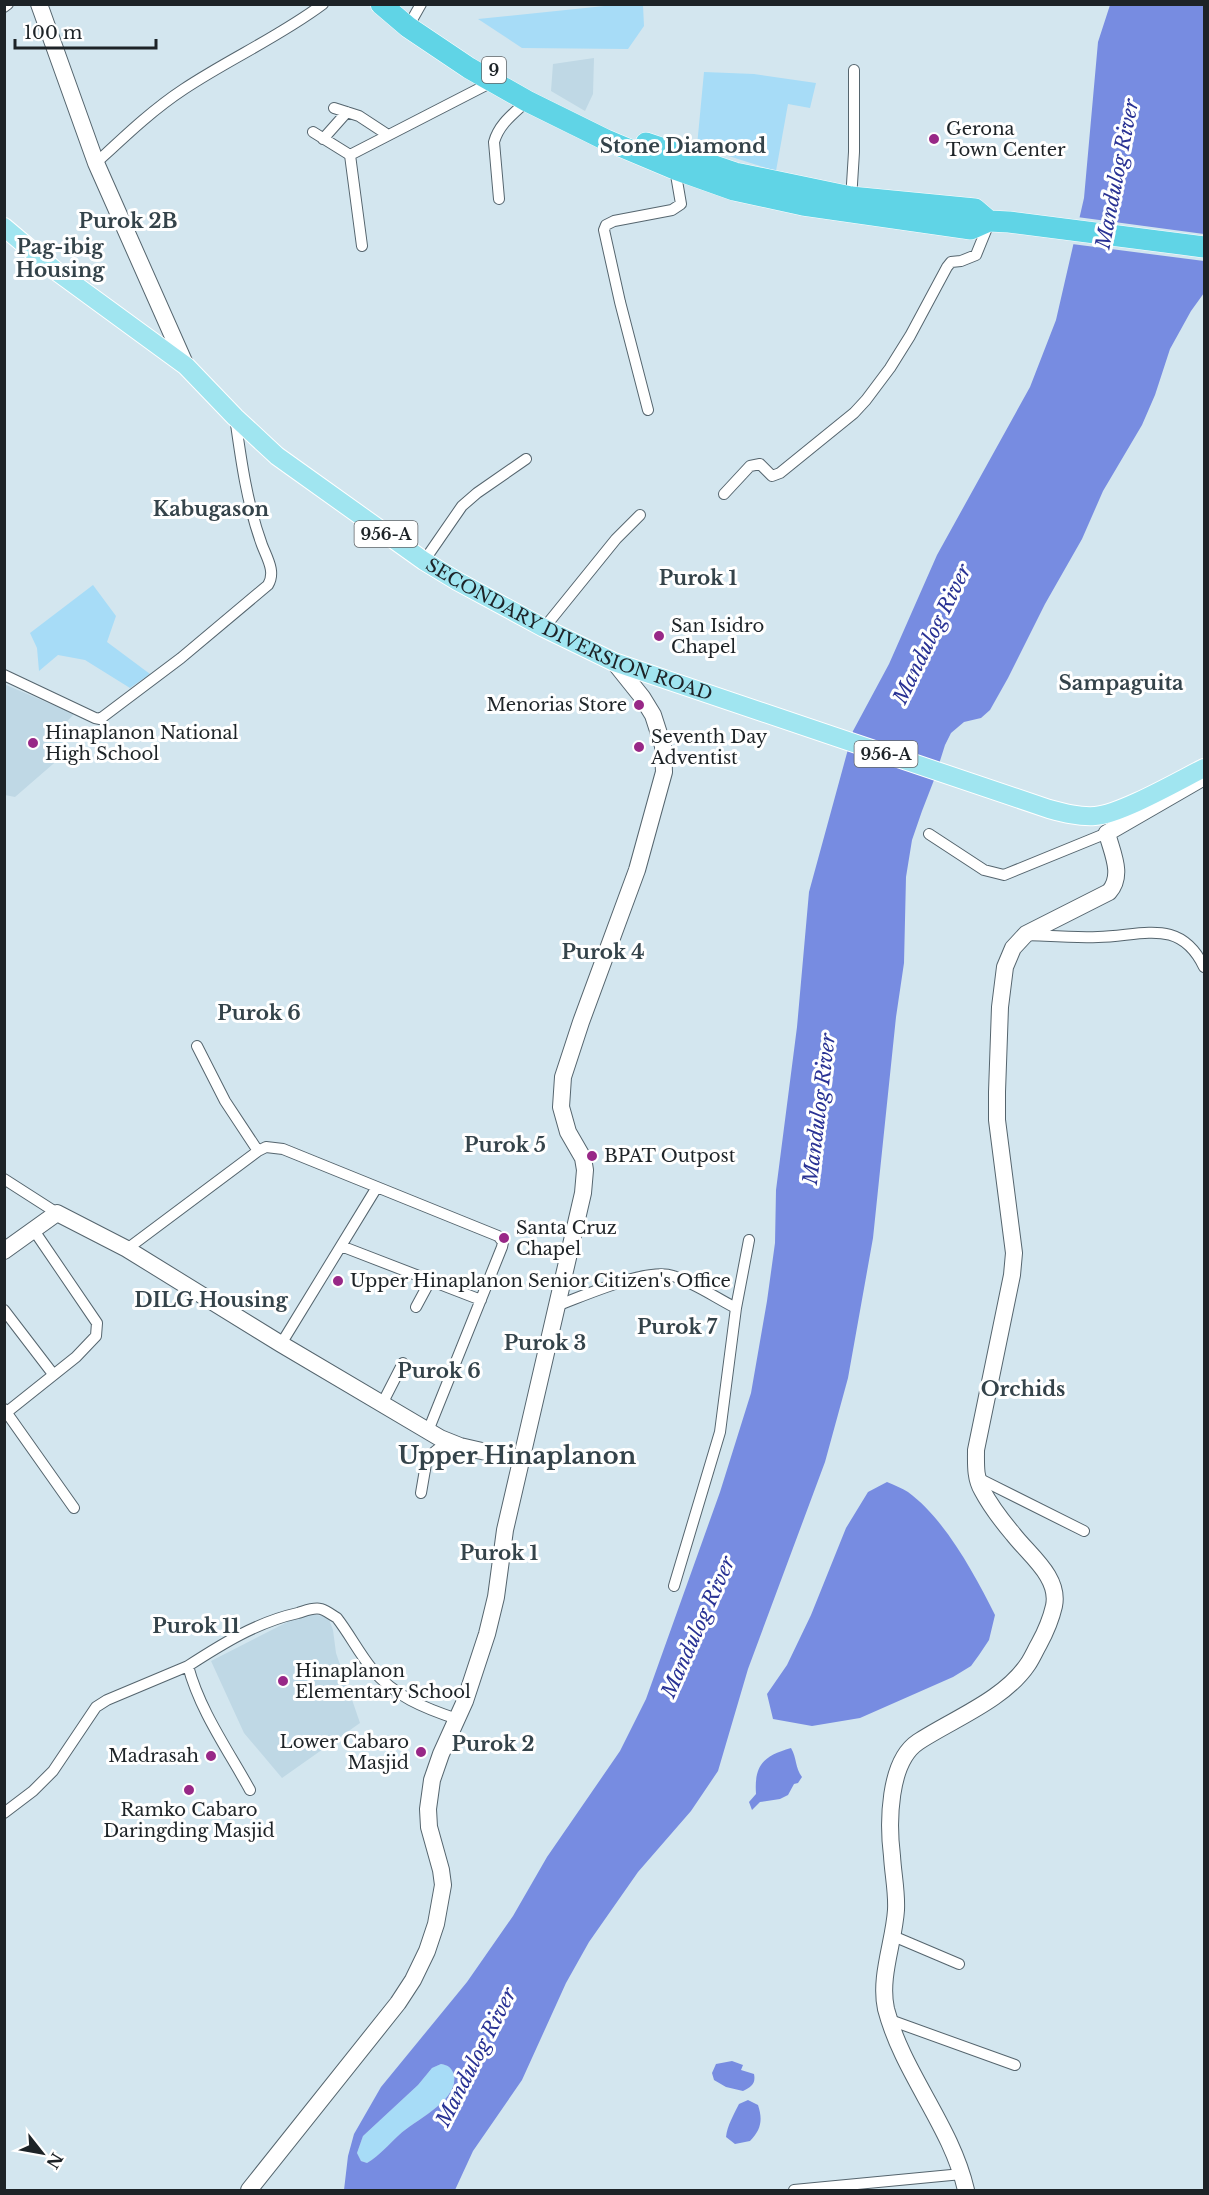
<svg xmlns="http://www.w3.org/2000/svg" width="1209" height="2195" font-family="'Libre Baskerville',serif">
	<rect width="100%" height="100%" fill="#d3e6ef"/>
	<path fill="#bfd8e5" d="M594 58 593 94 585 111 551 91 553 64Z
		M4 684 74 714 55 734 68 751 15 797 5 795Z
		M305 1613 328 1617 333 1630 336 1653 360 1723 282 1778 244 1733 211 1661Z"/>
	<path fill="#a7dcf7" d="M643 5 644 26 628 49 522 48 478 19 614 5Z
		M704 72 754 74 816 83 810 108 788 104 776 171 697 146Z
		M93 585 116 616 107 642 150 674 130 688 85 660 58 655 39 671 37 648 30 633Z
		M441 2064C448 2065 452 2068 454 2075 459 2101 415 2120 399 2135 388 2145 380 2155 367 2163L361 2161 357 2153 363 2136 418 2085 432 2068Z"/>
	<path fill="#778ce1" fill-rule="evenodd" d="M1110 5H1204V293L1191 311 1170 349 1155 395 1142 425 1103 491 1082 539 1045 604 1008 678 990 710 981 718 964 722 951 733 945 745 934 780 922 811 912 840 906 877 904 963 896 1017 873 1238 848 1378 825 1462 748 1669 718 1771 691 1811 638 1872 589 1942 566 1983 522 2080 473 2151 455 2190H344L348 2156 354 2134 381 2087 467 1982 513 1916 547 1857 620 1751 646 1699 720 1492 751 1393 767 1301 775 1243 776 1190 797 1027 809 892 853 731 889 664 937 555 1030 387 1056 320 1084 198 1098 42ZM441 2064C448 2065 452 2068 454 2075 459 2101 415 2120 399 2135 388 2145 380 2155 367 2163L361 2161 357 2153 363 2136 418 2085 432 2068Z
		M887 1482C894 1485 902 1488 908 1492 945 1519 975 1575 995 1615L989 1640 979 1655 971 1666 953 1677 860 1718 812 1726 773 1719 767 1694 787 1665 811 1615 846 1528 868 1492Z
		M791 1748C797 1758 795 1768 802 1777L798 1783 794 1784 788 1795 780 1799 760 1802 752 1810 749 1802 756 1794C754 1764 764 1756 791 1748Z
		M732 2061 743 2065 741 2070 754 2074C756 2084 751 2087 743 2091L726 2087 714 2080 712 2073 716 2064Z
		M748 2100 758 2105C763 2120 761 2130 750 2141L735 2144 726 2137C727 2126 734 2114 739 2104Z"/>
	<path fill="#d3e6ef" d="M1077 217 1204 234V261L1072 244Z"/>
	<g fill="none" stroke-linecap="round" stroke-linejoin="round">
		<g stroke="#55656e" stroke-width="12">
			<path id="street" d="M4 7 8 4
				M408 27 421 4
				M334 108 359 116 388 135
				M313 132 350 155
				M323 139 347 112
				M96 163C124 137 152 110 184 89 229 59 279 37 323 4
				M499 199 494 142C499 124 513 114 527 101
				M851 200 854 152V70
				M362 246 350 155 492 82
				M648 410 620 302 604 230 606 225 614 221 672 210 681 204 675 169
				M724 494 750 466 760 464 772 476 780 473 854 413 866 400 890 368 910 336 947 267 951 262 961 261 976 255 989 223
				M424 561 462 506 477 493 526 459
				M544 628 616 539 640 515
				M4 675 95 718 100 719 181 658 268 585C276 572 267 558 262 545 247 504 241 460 235 417
				M929 834 984 870 1004 875 1107 833
				M1028 935C1051 936 1075 938 1098 937 1142 936 1180 917 1204 967
				M197 1046 225 1101 258 1151
				M4 1179 57 1213
				M341 1246 481 1300
				M127 1249 258 1151 266 1147 283 1149 498 1236 503 1242 502 1247 428 1431
				M556 1306C584 1296 647 1267 673 1276 695 1283 716 1298 736 1308
				M416 1307 430 1281
				M4 1310 53 1374
				M281 1344 377 1187
				M382 1404 403 1363
				M4 1409 74 1508
				M7 1412 76 1357 96 1336 97 1323 33 1229
				M978 1478 1084 1531
				M421 1493 427 1458 448 1441
				M674 1586 720 1432 736 1308 749 1240
				M250 1790C228 1750 200 1711 188 1666 222 1644 257 1622 298 1613 305 1611 313 1607 321 1609 327 1611 332 1615 337 1618 350 1635 359 1653 372 1669 394 1696 424 1708 457 1719
				M4 1813 33 1791 53 1771 96 1707 107 1700 188 1666
				M893 1936 959 1964
				M890 2020 1015 2065
				M794 2190 962 2174"/>
		</g>
		<g stroke="#55656e" stroke-width="18">
			<path id="secondary" d="M39 4 96 163 186 366
				M4 1251 57 1213 127 1249 281 1344 440 1438 460 1446 521 1460
				M249 2190 398 2003 413 1980 427 1951 436 1924 443 1885 441 1870 429 1827 428 1809 432 1780 441 1754 465 1701 487 1634 496 1597 505 1530 583 1193 585 1170 583 1158 568 1132 561 1107 563 1077 581 1022 637 870 664 772 663 746 653 715 642 697 614 662
				M966 2190C951 2125 903 2074 886 2009 879 1977 894 1942 896 1910 897 1892 893 1874 892 1856 888 1824 888 1762 918 1742 953 1719 1004 1700 1028 1664 1032 1658 1035 1651 1039 1644 1045 1633 1051 1619 1054 1606 1060 1577 1029 1555 1013 1534 1002 1521 990 1505 982 1490 975 1478 976 1464 976 1450L1012 1275 1014 1253 997 1120V1092L1000 1007 1005 967 1013 948 1026 934 1109 892C1124 875 1112 853 1107 833L1204 777"/>
		</g>
		<g stroke="#fff" stroke-width="20">
			<g id="primary">
				<path id="s1" d="M4 227 56 271 186 366 235 417 277 456 424 561 457 581 544 628 614 662 1049 809C1064 813 1079 817 1095 816 1121 814 1178 781 1204 768"/>
			</g>
		</g>
		<g stroke="#fff" stroke-width="22">
			<path id="highway" d="M381 4 408 27 469 68 527 101 606 140 675 169 734 190 803 205 971 229 989 221 1009 222 1204 247
				M646 143 735 173 851 197 975 209 989 221"/>
		</g>
		<use href="#street" stroke="#fff" stroke-width="10"/>
		<use href="#secondary" stroke="#fff" stroke-width="16"/>
		<use href="#primary" stroke="#a0e5f0" stroke-width="18"/>
		<use href="#highway" stroke="#60d4e6" stroke-width="21"/>
	</g>
	<g fill="#982887" stroke="#fff" stroke-width="2">
		<circle cx="934" cy="139" r="6"/>
		<circle cx="659" cy="636" r="6"/>
		<circle cx="639" cy="705" r="6"/>
		<circle cx="33" cy="743" r="6"/>
		<circle cx="639" cy="747" r="6"/>
		<circle cx="592" cy="1156" r="6"/>
		<circle cx="504" cy="1238" r="6"/>
		<circle cx="338" cy="1281" r="6"/>
		<circle cx="283" cy="1681" r="6"/>
		<circle cx="421" cy="1752" r="6"/>
		<circle cx="211" cy="1756" r="6"/>
		<circle cx="189" cy="1790" r="6"/>
	</g>
	<g text-anchor="middle" stroke-width="6" stroke-linejoin="round" paint-order="stroke">
		<g fill="#fff" stroke="#616568" stroke-width="1.5">
			<rect x="482" y="57" width="24" height="26" rx="4.5"/>
			<rect x="354.5" y="521" width="63" height="26" rx="4.5"/>
			<rect x="854.5" y="741" width="63" height="26" rx="4.5"/>
		</g>
		<g font-size="16" font-weight="bold" fill="#1d2327">
			<text x="494" y="76">9</text>
			<text x="386" y="540">956-A</text>
			<text x="886" y="760">956-A</text>
		</g>
		<g font-size="18" fill="#1d2327" stroke="#fff" text-anchor="start">
			<text x="946" y="135">Gerona<tspan x="946" dy="21">Town Center</tspan></text>
			<text x="671" y="632">San Isidro<tspan x="671" dy="21">Chapel</tspan></text>
			<text x="627" y="711" text-anchor="end">Menorias Store</text>
			<text x="45" y="739">Hinaplanon National<tspan x="45" dy="21">High School</tspan></text>
			<text x="651" y="743">Seventh Day<tspan x="651" dy="21">Adventist</tspan></text>
			<text x="604" y="1162">BPAT Outpost</text>
			<text x="516" y="1234">Santa Cruz<tspan x="516" dy="21">Chapel</tspan></text>
			<text x="350" y="1287">Upper Hinaplanon Senior Citizen's Office</text>
			<text x="295" y="1677">Hinaplanon<tspan x="295" dy="21">Elementary School</tspan></text>
			<text x="409" y="1748" text-anchor="end">Lower Cabaro<tspan x="409" dy="21">Masjid</tspan></text>
			<text x="199" y="1762" text-anchor="end">Madrasah</text>
			<text x="189" y="1816" text-anchor="middle">Ramko Cabaro<tspan x="189" dy="21">Daringding Masjid</tspan></text>
		</g>
		<g font-size="18" fill="#1d2327" stroke="#fff">
			<text dy="6" stroke="none"><textPath href="#s1" startOffset="699">SECONDARY DIVERSION ROAD</textPath></text>
		</g>
		<g font-size="20" font-weight="bold" fill="#34434a" stroke="#fff">
			<text x="683" y="153">Stone Diamond</text>
			<text x="128" y="228">Purok 2B</text>
			<text x="60" y="254">Pag-ibig<tspan x="60" dy="23">Housing</tspan></text>
			<text x="211" y="516">Kabugason</text>
			<text x="698" y="585">Purok 1</text>
			<text x="1121" y="690">Sampaguita</text>
			<text x="603" y="959">Purok 4</text>
			<text x="259" y="1020">Purok 6</text>
			<text x="505" y="1152">Purok 5</text>
			<text x="211" y="1307">DILG Housing</text>
			<text x="677" y="1334">Purok 7</text>
			<text x="545" y="1350">Purok 3</text>
			<text x="439" y="1378">Purok 6</text>
			<text x="1023" y="1396">Orchids</text>
			<text x="499" y="1560">Purok 1</text>
			<text x="196" y="1633">Purok 11</text>
			<text x="493" y="1751">Purok 2</text>
		</g>
		<g font-size="20" font-style="italic" fill="#293294" stroke="#fff">
			<text transform="translate(1117 174) rotate(-79)" y="7">Mandulog River</text>
			<text transform="translate(932 634) rotate(-64)" y="7">Mandulog River</text>
			<text transform="translate(819 1109) rotate(-83)" y="7">Mandulog River</text>
			<text transform="translate(698 1627) rotate(-66)" y="7">Mandulog River</text>
			<text transform="translate(476 2057) rotate(-63)" y="7">Mandulog River</text>
		</g>
		<g font-size="24" font-weight="bold" fill="#34434a" stroke="#fff">
			<text x="517" y="1464">Upper Hinaplanon</text>
		</g>
	</g>
	<rect width="1209" height="2195" fill="none" stroke="#1d2327" stroke-width="12"/>
	<g transform="translate(42 2153) rotate(121)" stroke="#ffffff" stroke-width="4.5" paint-order="stroke">
	<path d="M0-4.5L10 22L0 15L-10 22Z" fill="#1d2327"/>
	<text y="-9" font-size="16" font-weight="bold" text-anchor="middle" fill="#1d2327">N</text>
	</g>
	<path d="M15 39v9h141v-9" fill="none" stroke="#1d2327" stroke-width="3"/>
	<text x="24" y="39" font-size="18" fill="#1d2327" stroke="#ffffff" stroke-width="4.5" paint-order="stroke">100 m</text>
</svg>
